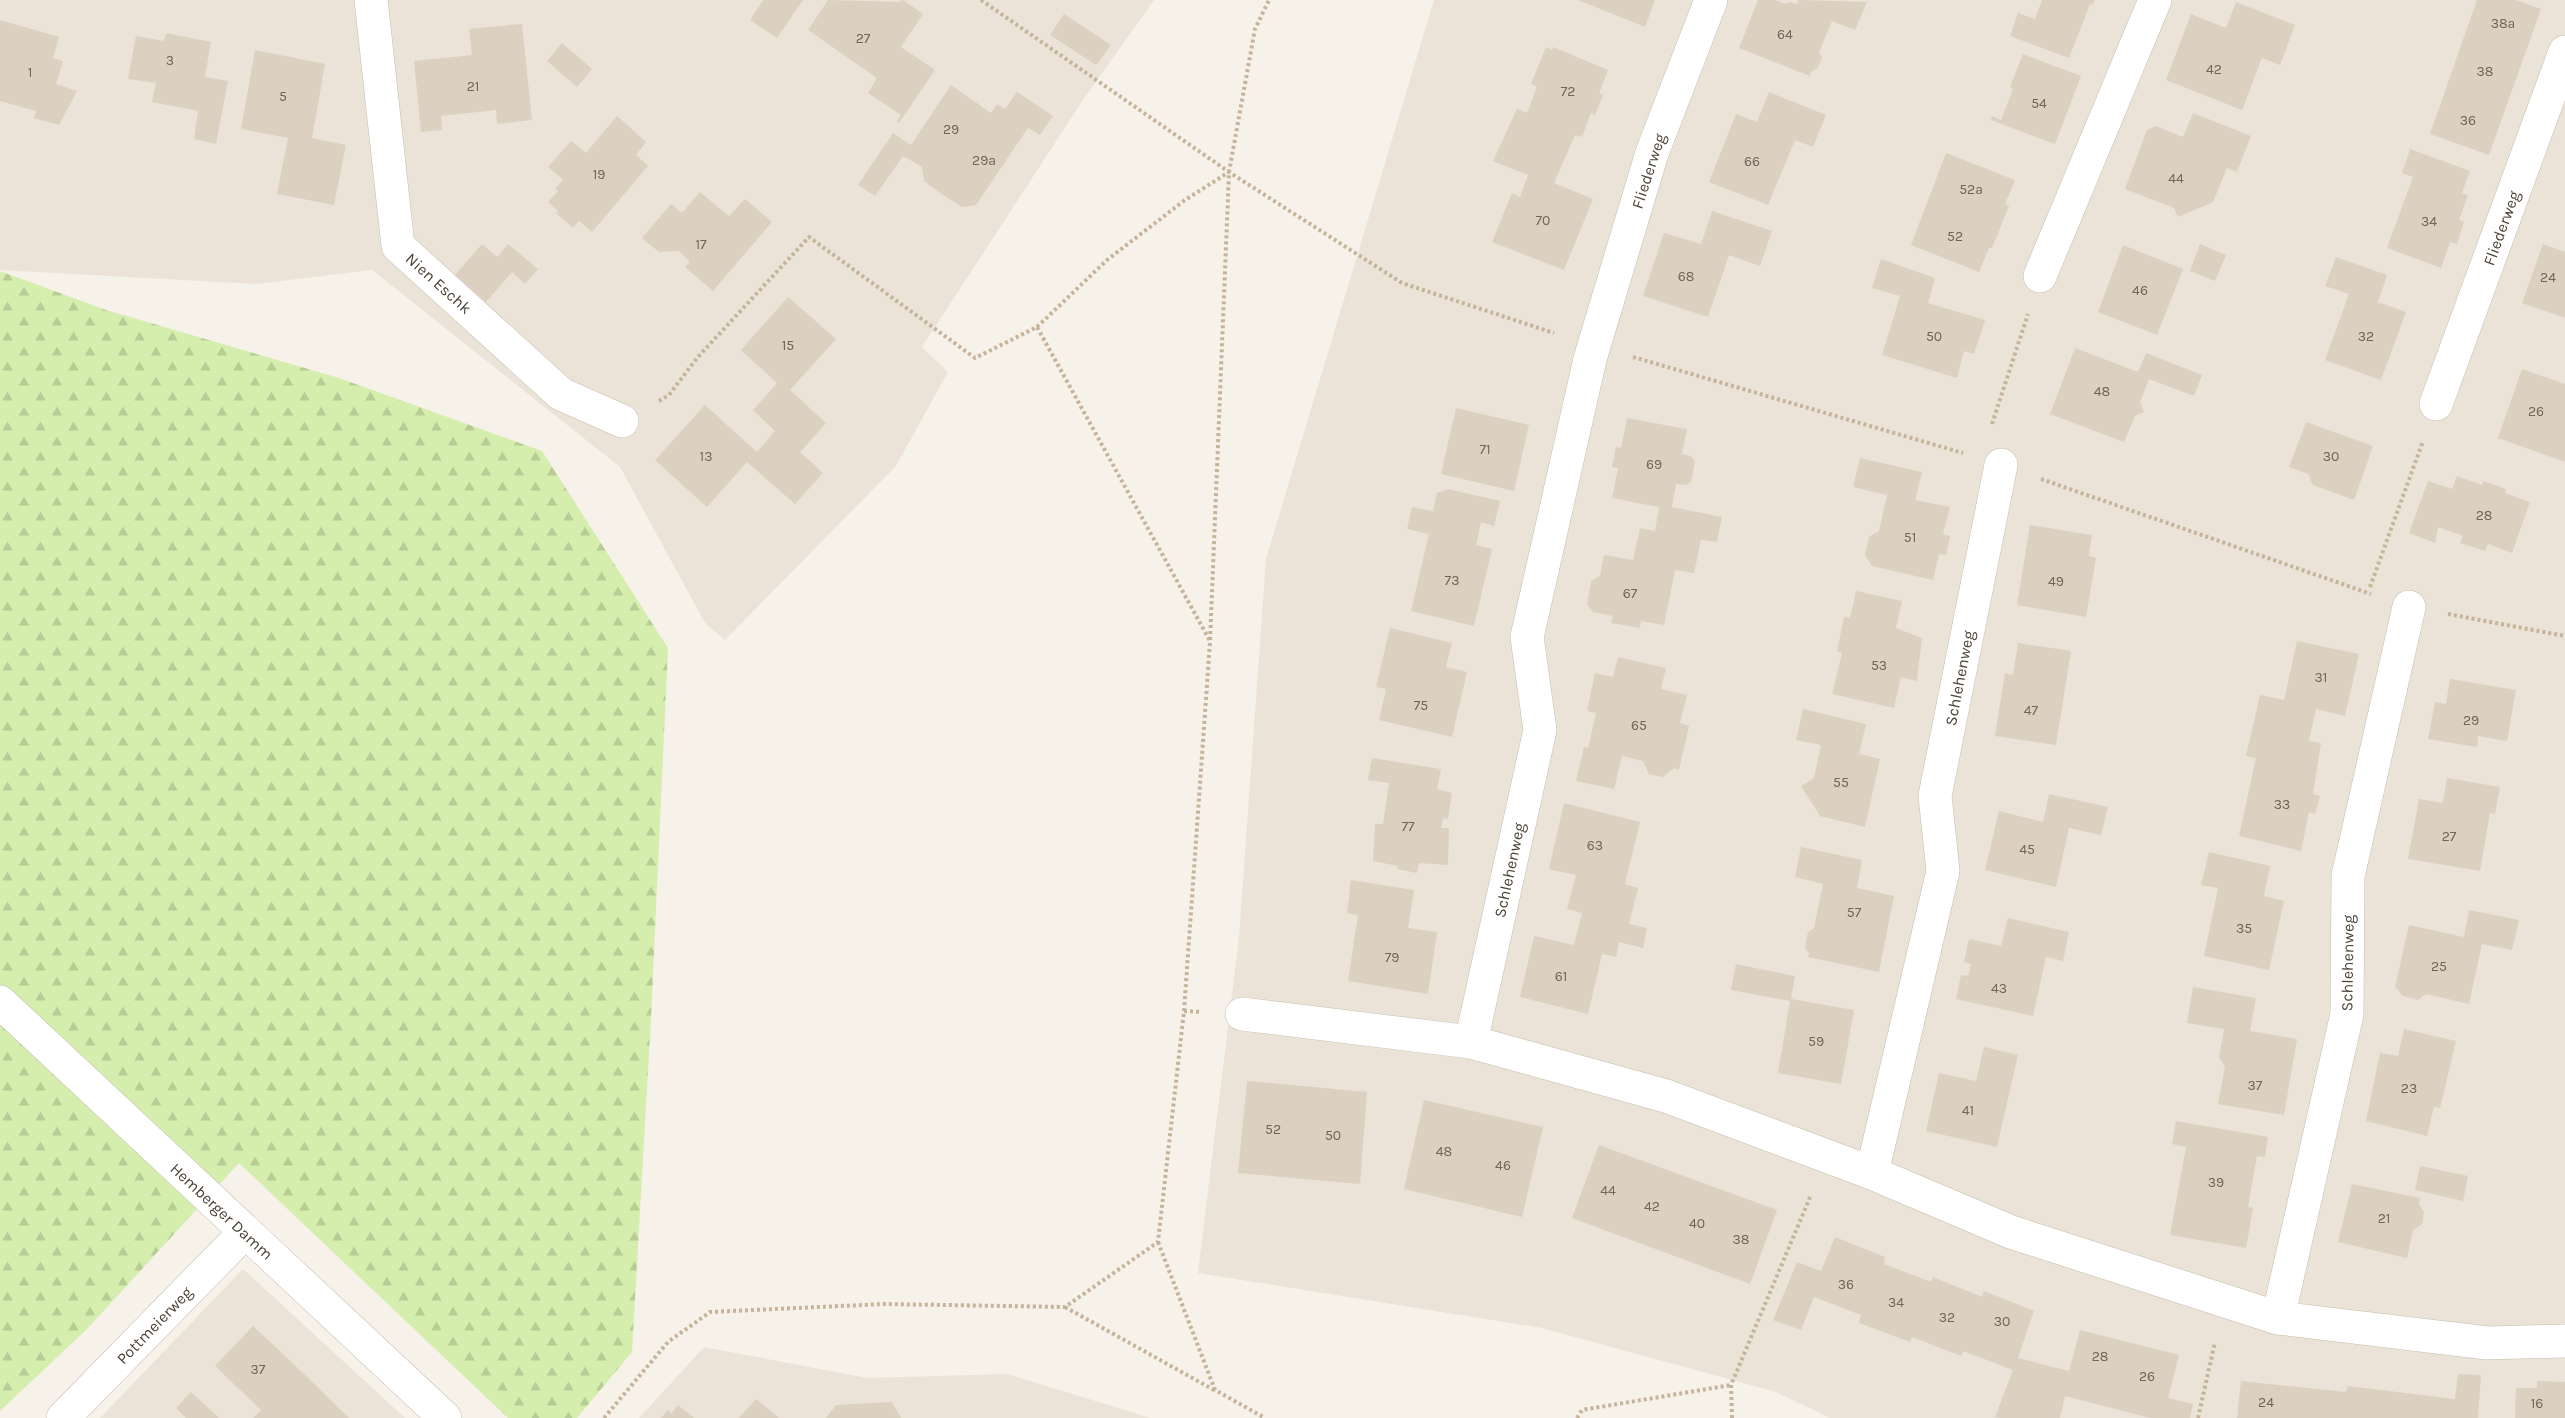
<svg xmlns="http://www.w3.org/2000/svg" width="2565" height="1418" font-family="Karla,sans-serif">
	<defs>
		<pattern id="forest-firs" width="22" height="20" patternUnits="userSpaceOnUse" patternTransform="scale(1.5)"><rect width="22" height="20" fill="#d5eeae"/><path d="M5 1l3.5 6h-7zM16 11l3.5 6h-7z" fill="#b8cd96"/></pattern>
	</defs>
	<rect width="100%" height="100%" fill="#f6f1e9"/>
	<path fill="#ebe3d7" d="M0 0H1154L1083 100 922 347 948 372 896 466 725 640 705 623 620 467 372 270 256 284 0 270Z
		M1434 0H2565V1418H1830L1776 1392 1542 1328 1198 1273 1239 937 1266 559Z
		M243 1269 405 1418H100Z
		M704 1347 867 1378 1007 1374 1151 1418H639Z"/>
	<path fill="url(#forest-firs)" d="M0 271 106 310 339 378 542 451 668 648 651 1018 632 1352 577 1418H508L239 1163 88 1328 0 1411Z"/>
	<path fill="#dcd0c0" d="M763 0H803L777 38 750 20Z
		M828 0 899 2 903 0 923 14 901 47 935 70 899 123 897 121 901 115 868 93 877 78 808 30Z
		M1578 0H1655L1645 27Z
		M1758 0H1775L1785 4 1790 2 1797 4 1799 0 1867 2 1855 30 1832 21 1819 52 1822 58 1817 69 1811 72 1810 76 1739 48Z
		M2042 0H2095L2093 5 2090 4 2069 58 2010 36 2018 13 2035 19Z
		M2477 0H2516L2541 9 2489 155 2430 134Z
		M2236 2 2295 25 2280 65 2262 58 2242 110 2166 80 2191 14 2226 28Z
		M1064 14 1111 45 1096 65 1050 35Z
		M0 20 59 37 53 58 63 61 56 84 77 91 59 125 34 118 36 111 0 101Z
		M522 24 532 120 497 124 496 110 441 116 442 130 421 132 414 61 472 55 469 29Z
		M166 33 211 42 205 77 228 81 216 144 194 139 198 111 152 102 156 83 128 79 136 36 164 41Z
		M562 43 592 69 577 87 547 61Z
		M1546 47 1552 50 1553 47 1608 70 1599 94 1603 95 1595 115 1591 113 1582 137 1575 135 1554 183 1593 199 1564 270 1492 242 1512 193 1520 197 1528 175 1493 161 1517 109 1527 113 1537 87 1531 84Z
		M255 50 325 64 312 138 346 145 334 205 277 194 288 138 241 129Z
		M2023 54 2081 76 2055 144 1991 120 1992 116 2001 120 2013 89 2010 87Z
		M951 85 991 113 997 104 1005 109 1017 92 1053 116 1040 135 1028 128 976 205 962 207 940 193 924 181 922 167 903 156 875 196 858 185 893 133 911 145Z
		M1769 92 1826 115 1813 147 1795 140 1768 205 1709 182 1736 114 1757 122Z
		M2193 113 2251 136 2237 172 2227 168 2213 202 2178 217 2174 208 2125 189 2147 130 2156 126 2183 137Z
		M617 116 646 142 636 155 648 166 592 232 579 221 573 228 556 213 558 211 548 202 558 191 555 189 563 180 548 167 571 141 586 153Z
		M2410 149 2470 171 2462 193 2468 195 2459 220 2464 222 2457 244 2450 242 2441 268 2387 248 2413 177 2402 173Z
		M1946 153 2015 180 2005 204 2009 206 1992 248H1989L1979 272 1911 245Z
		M700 192 729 216 745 199 772 222 713 291 685 267 690 262 679 251 659 252 642 238 671 204 682 213Z
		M1712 211 1772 231 1760 266 1729 255 1708 317 1643 296 1664 233 1701 244Z
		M482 244 497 257 508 244 538 269 525 284 512 272 486 302 455 275Z
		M2200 244 2226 255 2215 281 2190 271Z
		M2543 244 2565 252V318L2522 303Z
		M2123 245 2183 269 2157 335 2098 312Z
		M2336 257 2387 275 2378 302 2406 312 2381 380 2325 360 2349 294 2325 286Z
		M1881 259 1935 278 1928 303 1985 320 1974 354 1964 351 1957 378 1882 355 1900 296 1872 288Z
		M788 297 836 339 790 390 826 423 800 452 823 473 795 504 747 462 707 507 655 460 705 405 757 452 775 431 753 410 777 383 741 350Z
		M2075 348 2138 372 2146 353 2202 375 2194 396 2149 379 2140 402 2144 412 2135 416 2124 442 2050 414Z
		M2522 369 2565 384V462L2498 438Z
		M1456 408 1529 425 1514 491 1441 474Z
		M1627 418 1687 429 1682 454 1691 456 1695 461 1691 482 1686 485 1676 484 1672 507 1722 517 1717 542 1701 540 1694 573 1675 570 1664 625 1641 621 1640 628 1611 623 1613 616 1593 612 1587 604 1591 581 1600 576 1604 555 1633 560 1640 528 1655 531 1659 507 1612 498 1618 468 1612 467 1616 447 1621 448Z
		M2306 422 2373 446 2354 500 2313 485 2308 474 2289 467Z
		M1860 458 1922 472 1915 500 1950 507 1943 534 1950 536 1946 555 1939 554 1933 580 1872 566 1865 555 1869 537 1879 531 1887 495 1853 487Z
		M2457 476 2482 485 2483 481 2506 489 2505 493 2530 502 2512 553 2488 544 2485 551 2460 543 2463 536 2438 527 2435 543 2409 533 2428 481 2452 489Z
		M1448 489 1500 501 1494 526 1481 522 1476 545 1492 549 1474 626 1411 611 1429 534 1407 529 1412 507 1433 511 1437 493Z
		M2030 525 2092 535 2089 556 2096 558 2086 617 2017 605Z
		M1856 591 1902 601 1896 628 1922 638 1917 681 1901 677 1894 708 1832 694 1842 653 1837 651 1844 617 1850 618Z
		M1390 628 1452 643 1446 667 1467 672 1452 737 1379 720 1386 689 1376 687Z
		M2297 641 2359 654 2345 716 2316 709 2309 741 2321 743 2313 794 2320 796 2315 814 2309 812 2301 851 2239 836 2256 758 2246 756 2260 695 2284 700Z
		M2018 643 2071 651 2056 745 1995 736 2005 673 2013 675Z
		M1618 657 1666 668 1661 689 1687 695 1680 723 1689 726 1679 770 1674 768 1663 777 1649 774 1643 761 1622 756 1614 789 1576 781 1584 747 1588 748 1596 713 1587 711 1595 673 1613 677Z
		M2450 679 2516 690 2507 741 2478 736 2477 747 2428 739 2435 702 2446 704Z
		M1803 709 1866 724 1859 754 1880 759 1865 827 1820 816 1801 786 1814 778 1821 745 1796 740Z
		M1372 758 1441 769 1437 789 1452 793 1448 819 1443 818 1441 828H1449L1448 865 1419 863 1417 873 1397 869 1398 866 1373 861 1375 824H1383L1389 783 1368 780Z
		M2447 778 2500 787 2495 814 2490 813 2480 871 2408 859 2419 799 2443 803Z
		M2049 794 2108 807 2101 835 2069 828 2056 887 1985 870 1999 811 2043 822Z
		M1564 803 1640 822 1625 884 1638 888 1629 924 1647 928 1643 948 1619 942 1616 957 1602 954 1588 1014 1520 997 1534 936 1574 945 1582 913 1567 909 1576 875 1549 869Z
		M1801 847 1862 860 1857 888 1894 896 1879 972 1808 957 1809 953 1805 948 1808 932 1814 928 1823 884 1795 877Z
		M2209 852 2270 866 2264 896 2284 901 2269 970 2204 956 2218 888 2201 885Z
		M1351 880 1414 890 1408 928 1437 932 1428 994 1348 981 1358 915 1347 913Z
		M2469 910 2519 920 2512 950 2482 944 2469 1004 2426 994 2418 1000 2403 996 2395 987 2409 925 2464 937Z
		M2008 918 2069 932 2063 961 2046 957 2033 1016 1956 999 1961 975 1968 976 1971 964 1964 962 1969 939 2001 946Z
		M1736 964 1795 976 1791 999 1854 1010 1841 1084 1778 1073 1790 1001 1731 990Z
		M2193 987 2256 998 2250 1031 2297 1039 2284 1115 2218 1104 2225 1066 2219 1058 2224 1029 2187 1023Z
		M2404 1029 2456 1041 2440 1108 2434 1107 2427 1136 2366 1121 2380 1053 2398 1056Z
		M1984 1047 2018 1055 1997 1147 1926 1131 1939 1073 1976 1081Z
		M1247 1081 1367 1092 1360 1184 1238 1173Z
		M1424 1100 1543 1127 1522 1217 1404 1189Z
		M2176 1121 2268 1137 2265 1157 2257 1156 2248 1207 2253 1208 2246 1248 2170 1235 2186 1147 2172 1144Z
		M1599 1145 1777 1210 1750 1284 1572 1218Z
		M2420 1166 2468 1176 2463 1201 2415 1190Z
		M2352 1184 2420 1198 2419 1204 2424 1212 2422 1224 2413 1230 2407 1258 2338 1242Z
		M1835 1237 1885 1257 1884 1264 1931 1282 1933 1277 1982 1297 1984 1291 2034 1311 2018 1358 2069 1371 2080 1330 2179 1355 2168 1398 2193 1404 2190 1418H2150L2065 1396 2060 1418H2000L1995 1417 2013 1370 1963 1351 1961 1356 1912 1337 1910 1342 1859 1323 1861 1315 1814 1297 1801 1330 1773 1320 1797 1262 1821 1271Z
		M253 1326 302 1372 349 1418H253L261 1410 215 1366Z
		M2458 1374 2481 1375 2478 1418H2237L2241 1381 2346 1392 2348 1386 2455 1399Z
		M2537 1381 2565 1382V1418H2515L2516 1388H2537Z
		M191 1392 219 1418H186L176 1408Z
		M756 1399 779 1418H739Z
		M892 1402 901 1418H826L836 1405Z
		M678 1405 694 1418H661L668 1410 671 1414Z"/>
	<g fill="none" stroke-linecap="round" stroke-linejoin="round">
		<g stroke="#c6bcad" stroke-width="34">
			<path id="street" d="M371 0 398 246 561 394 622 421
				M2040 276 2155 0
				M2436 404 2565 52
				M0 1002 445 1418
				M1242 1014 1471 1042 1666 1096 1872 1173 2011 1232 2278 1318 2487 1343 2565 1341
				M1471 1042 1540 730 1527 637 1590 359 1652 153 1711 0
				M1872 1173 1943 871 1935 796 2001 465
				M2278 1318 2347 1014 2348 876 2409 607
				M63 1418 245 1232"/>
		</g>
		<path stroke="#c6b49a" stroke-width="4" stroke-dasharray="3 3" stroke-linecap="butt" d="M981 0 1229 172
			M1037 327 1107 260 1185 200 1229 172 1402 283 1554 333
			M1633 357 1963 453
			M659 401 669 395 697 358 809 237 975 358 1037 327 1210 641
			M1992 424 2028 314
			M2041 479 2371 594
			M2370 587 2423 441
			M2448 614 2565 636
			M1184 1011 1202 1012
			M1158 1242 1215 1390 1265 1418
			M1065 1307 1214 1390
			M604 1418 668 1342 710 1312 884 1304 1065 1307 1158 1242 1184 1011 1210 642 1229 172 1255 29 1269 0
			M1577 1418 1582 1410 1731 1385
			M1732 1418 1731 1385 1811 1195
			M2198 1418 2215 1342"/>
		<use href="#street" stroke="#fff" stroke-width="33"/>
	</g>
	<g text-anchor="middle" stroke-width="4.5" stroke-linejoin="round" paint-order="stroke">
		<g font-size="14" fill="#6f6658">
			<text x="2503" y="28">38a</text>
			<text x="1785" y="39">64</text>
			<text x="863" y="43">27</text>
			<text x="170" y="65">3</text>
			<text x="2214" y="74">42</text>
			<text x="2485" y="76">38</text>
			<text x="30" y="77">1</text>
			<text x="473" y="91">21</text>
			<text x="1568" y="96">72</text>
			<text x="283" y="101">5</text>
			<text x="2039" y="108">54</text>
			<text x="2468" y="125">36</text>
			<text x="951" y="134">29</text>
			<text x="984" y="165">29a</text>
			<text x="1752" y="166">66</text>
			<text x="599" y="179">19</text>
			<text x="2176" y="183">44</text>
			<text x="1971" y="194">52a</text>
			<text x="1543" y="225">70</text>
			<text x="2429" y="226">34</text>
			<text x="1955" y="241">52</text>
			<text x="701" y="249">17</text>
			<text x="1686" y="281">68</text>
			<text x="2548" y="282">24</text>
			<text x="2140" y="295">46</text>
			<text x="1934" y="341">50</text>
			<text x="2366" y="341">32</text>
			<text x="788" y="350">15</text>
			<text x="2102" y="396">48</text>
			<text x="2536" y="416">26</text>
			<text x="1485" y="454">71</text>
			<text x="706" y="461">13</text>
			<text x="2331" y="461">30</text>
			<text x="1654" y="469">69</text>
			<text x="2484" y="520">28</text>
			<text x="1910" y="542">51</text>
			<text x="1452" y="585">73</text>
			<text x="2056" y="586">49</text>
			<text x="1630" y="598">67</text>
			<text x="1879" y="670">53</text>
			<text x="2321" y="682">31</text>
			<text x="1421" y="710">75</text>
			<text x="2031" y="715">47</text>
			<text x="2471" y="725">29</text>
			<text x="1639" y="730">65</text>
			<text x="1841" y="787">55</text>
			<text x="2282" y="809">33</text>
			<text x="1408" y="831">77</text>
			<text x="2449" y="841">27</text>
			<text x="1595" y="850">63</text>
			<text x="2027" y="854">45</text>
			<text x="1854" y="917">57</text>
			<text x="2244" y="933">35</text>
			<text x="1392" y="962">79</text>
			<text x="2439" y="971">25</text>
			<text x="1561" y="981">61</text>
			<text x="1999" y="993">43</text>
			<text x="1816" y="1046">59</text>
			<text x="2255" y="1090">37</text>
			<text x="2409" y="1093">23</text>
			<text x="1968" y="1115">41</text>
			<text x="1273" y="1134">52</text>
			<text x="1333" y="1140">50</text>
			<text x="1444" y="1156">48</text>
			<text x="1503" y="1170">46</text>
			<text x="2216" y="1187">39</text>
			<text x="1608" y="1195">44</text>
			<text x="1652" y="1211">42</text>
			<text x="2384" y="1223">21</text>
			<text x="1697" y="1228">40</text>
			<text x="1741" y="1244">38</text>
			<text x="1846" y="1289">36</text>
			<text x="1896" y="1307">34</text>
			<text x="1947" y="1322">32</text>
			<text x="2002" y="1326">30</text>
			<text x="2100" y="1361">28</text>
			<text x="258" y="1374">37</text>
			<text x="2147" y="1381">26</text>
			<text x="2266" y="1407">24</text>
			<text x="2537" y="1408">16</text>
		</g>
		<g font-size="16" fill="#4b4236" stroke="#fff">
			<text transform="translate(1648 171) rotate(-72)" y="6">Fliederweg</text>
			<text transform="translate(2501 228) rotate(-70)" y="6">Fliederweg</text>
			<text transform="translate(439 283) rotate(42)" y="6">Nien Eschk</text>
			<text transform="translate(1959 678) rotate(-79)" y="6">Schlehenweg</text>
			<text transform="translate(1509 870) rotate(-78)" y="6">Schlehenweg</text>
			<text transform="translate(2347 963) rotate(-89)" y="6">Schlehenweg</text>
			<text transform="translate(222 1211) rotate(43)" y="6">Hemberger Damm</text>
			<text transform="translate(154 1325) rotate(-46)" y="6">Pottmeierweg</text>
		</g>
	</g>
</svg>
